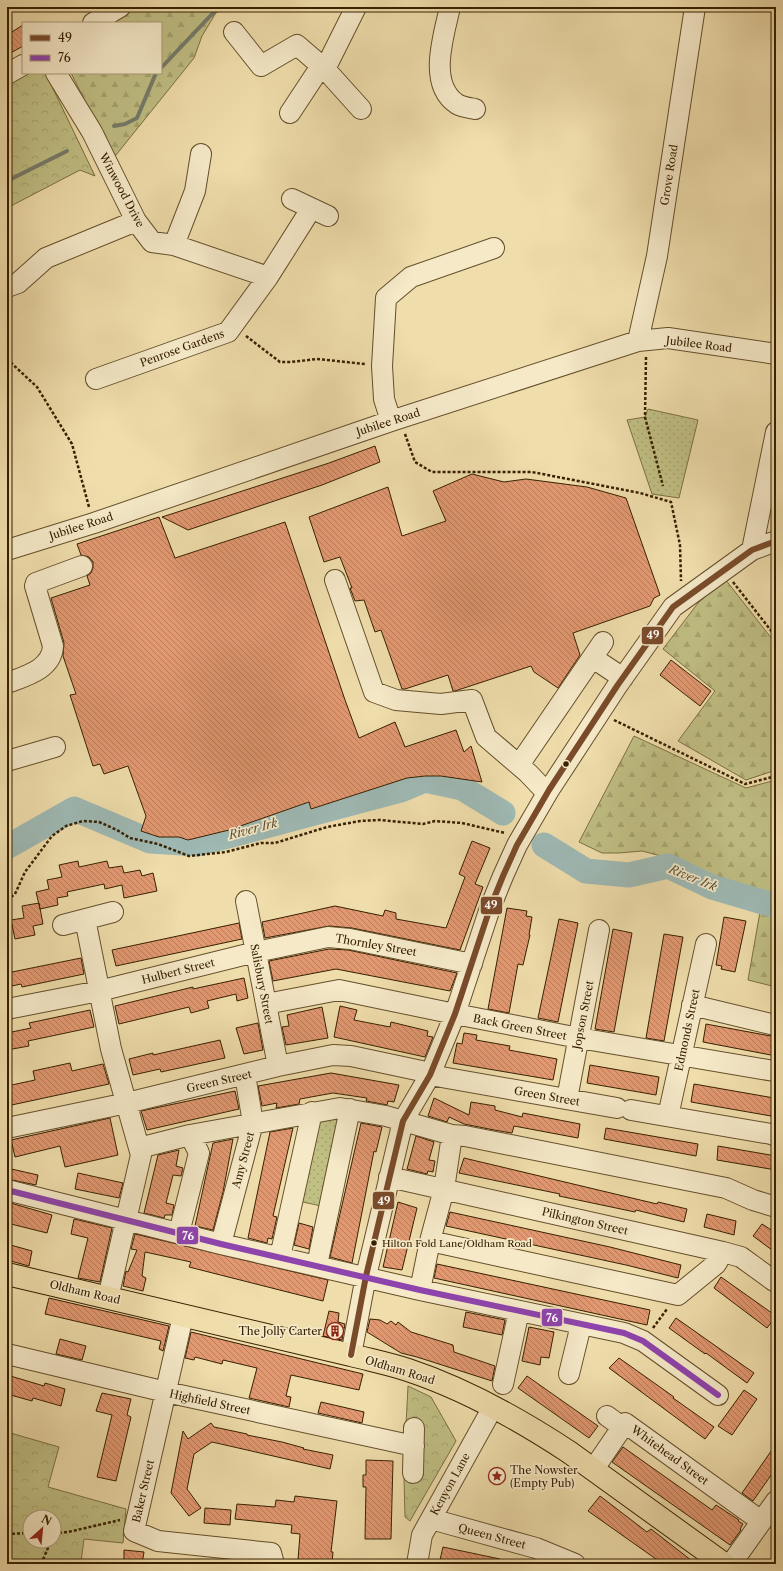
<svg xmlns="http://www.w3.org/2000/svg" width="783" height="1571" font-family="'Libre Caslon Text',serif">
	<defs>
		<pattern id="forest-firs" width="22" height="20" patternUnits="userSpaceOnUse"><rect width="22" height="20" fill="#c0bf84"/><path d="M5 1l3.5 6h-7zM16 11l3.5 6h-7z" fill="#a6a470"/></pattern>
		<pattern id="park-crowns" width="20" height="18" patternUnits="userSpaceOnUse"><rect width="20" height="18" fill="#c0bf84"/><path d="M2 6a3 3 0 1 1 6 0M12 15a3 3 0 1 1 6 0" fill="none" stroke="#a6a470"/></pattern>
		<pattern id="garden-dots" width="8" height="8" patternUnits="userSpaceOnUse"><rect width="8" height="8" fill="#c0bf84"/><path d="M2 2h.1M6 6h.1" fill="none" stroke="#a6a470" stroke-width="1.8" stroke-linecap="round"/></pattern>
		<pattern id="building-back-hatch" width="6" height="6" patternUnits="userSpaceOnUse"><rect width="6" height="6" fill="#e29871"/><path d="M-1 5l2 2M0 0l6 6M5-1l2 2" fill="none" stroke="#b87c5a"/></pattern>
	</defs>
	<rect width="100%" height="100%" fill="#efddab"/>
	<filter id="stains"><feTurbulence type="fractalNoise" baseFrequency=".005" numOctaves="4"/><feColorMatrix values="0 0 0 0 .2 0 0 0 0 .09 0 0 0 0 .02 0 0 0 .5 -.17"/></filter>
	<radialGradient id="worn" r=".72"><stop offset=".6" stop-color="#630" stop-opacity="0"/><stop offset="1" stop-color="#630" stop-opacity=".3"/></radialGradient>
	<path fill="url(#forest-firs)" stroke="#7c7042" d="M136 7H223L217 11 202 36 194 58 116 155 111 153 71 73H161V23H109Z
		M725 579 776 644V770L746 780 678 741 715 691 663 649 698 603Z
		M634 736 746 788 776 780V897L747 889 665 857 642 851 619 853H602L579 842Z
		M760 912 776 917V987L748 980Z"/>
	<path fill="url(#park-crowns)" stroke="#7c7042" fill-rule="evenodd" d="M23 73H45L46 74 95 176 80 170 7 208V82Z
		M408 1386 431 1397 456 1441 410 1521 405 1517 404 1477 419 1475 406 1425Z
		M7 1432 59 1447 48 1487 126 1509 123 1543 84 1539 81 1562 75 1564H7ZM30 1517H54V1541H30Z"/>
	<path fill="url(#garden-dots)" stroke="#7c7042" d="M648 409 698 420 679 498 652 494 627 420 645 417Z
		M339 1112 326 1207 298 1201 316 1114Z"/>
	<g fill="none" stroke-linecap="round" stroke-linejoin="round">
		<path stroke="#757c6c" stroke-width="4" d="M161 68 213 13 222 7
			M114 126 125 124 137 118 156 73
			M7 181 67 151"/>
		<path stroke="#9eb9b4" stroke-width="25" d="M544 845 586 871 629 875 668 866 712 887 776 906
			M7 847 74 809 150 841 198 844 401 790 425 780 462 788 503 813"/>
	</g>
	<path fill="url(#building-back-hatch)" stroke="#372000" d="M23 25V46L7 55V35Z
		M375 446 380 462 322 485 188 530 162 517 329 463Z
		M472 474 504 482 526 479 587 487 626 498 660 595 654 598 650 606 573 633 580 655 558 688 534 672 531 666 455 691H453L448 675 405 689H402L381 630 375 632 364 600 355 601 350 588H352L340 557 324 562 309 517 388 487 402 536 446 521 433 491Z
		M159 517 175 558 285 522 345 700 359 738 395 722 405 747 456 730 464 752 471 746 482 782 441 776H425L407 778 311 809 309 802 229 830 188 840 179 837H159L141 831 146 816 128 766 104 774 100 764 93 766 70 695 76 694 63 656 64 643 51 598 90 585 87 576 91 573 93 568V562L89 557 81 555 77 544Z
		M671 660 711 691 700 706 660 675Z
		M472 841 490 848 475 884 483 887 460 950 352 928 329 926 265 938 262 922 335 906 383 916 385 910 396 913V919L446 928 465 877 459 874Z
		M78 861 79 867 107 861 109 868 122 866 124 873 140 870 142 876 153 873 157 891 124 898 122 885 105 889 104 884 67 892 68 896 57 898 58 905 40 909 36 892 49 889 47 880 62 877 59 865Z
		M39 903 43 924 33 926 35 935 15 939 11 920 24 918 22 906Z
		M507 908 527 911 526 916 532 917 529 935H530L523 965 518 964 509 1013 488 1009Z
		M724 917 746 921 735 972 721 969 722 966 716 965Z
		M559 919 578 923 558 1022 538 1018Z
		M239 923 242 939 116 966 112 950Z
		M613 929 632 933 614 1032 595 1029Z
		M664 934 683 937 664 1041 646 1038Z
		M329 949 348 950 457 973 450 991 336 969 273 981 269 961Z
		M81 958 84 974 22 987 21 984 7 987V973Z
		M244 978 248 998 237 1001 236 994 207 1001 209 1008 191 1013 189 1007 119 1024 115 1006 193 987V989Z
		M340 1006 357 1010 354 1020 390 1027 391 1022 428 1031 427 1036 433 1037 425 1057 334 1037Z
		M322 1007 328 1038 286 1045 282 1027 289 1026 287 1015Z
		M90 1010 94 1027 28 1041 29 1046 7 1050V1033L31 1028 29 1023Z
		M258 1023 263 1050 244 1054 236 1028Z
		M706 1024 776 1037V1056L703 1042Z
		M464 1033 477 1035 476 1040 510 1046 509 1050 557 1059 553 1080 453 1063 457 1043 462 1044Z
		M220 1040 225 1058 161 1072 160 1069 133 1075 129 1059 153 1053V1055Z
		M70 1063 72 1071 103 1064 109 1084 7 1106V1086L35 1080 33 1071Z
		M590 1065 659 1077 656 1095 587 1083Z
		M331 1073 399 1085 394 1102 388 1101 387 1105 366 1101 367 1098 333 1093 300 1099 299 1104 276 1108 277 1103 262 1106 258 1086Z
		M694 1084 774 1098 771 1116 691 1102Z
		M235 1091 239 1109 147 1130 141 1111Z
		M434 1098 469 1115 471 1102 495 1106V1110L522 1117 523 1113 580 1124 578 1138 514 1126 512 1133 494 1130 464 1124 449 1117 447 1122 428 1116Z
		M110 1118 118 1155 65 1167 60 1146 15 1157 11 1140Z
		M361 1123 382 1127 376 1152 374 1151 352 1263 330 1257Z
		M293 1128 273 1216 277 1217 272 1239 268 1238 267 1243 248 1238 270 1132Z
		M606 1128 698 1144 696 1156 604 1139Z
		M416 1136 434 1142 429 1160 435 1161 433 1172 428 1171 427 1174 407 1169Z
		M233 1139 223 1192 213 1230 195 1226 213 1143Z
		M718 1146 776 1156V1170L717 1160Z
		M179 1150 176 1166 183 1168 181 1176 173 1175 166 1203 174 1205 172 1215H165L164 1218 144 1213 158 1155Z
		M464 1158 657 1204 658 1202 687 1209 684 1222 636 1210 635 1212 559 1196 560 1194 459 1173Z
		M7 1168 38 1175 36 1185 7 1179Z
		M78 1173 123 1183 119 1198 75 1189Z
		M7 1202 52 1215 47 1233 7 1223Z
		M398 1202 417 1208 402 1270 383 1267Z
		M450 1212 610 1247 681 1265 678 1278 626 1265 446 1226Z
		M707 1214 736 1221 734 1235 704 1227Z
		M74 1219 112 1228 100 1282 78 1278 88 1238 71 1234Z
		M299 1223 313 1227 309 1249 294 1245Z
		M762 1224 776 1233V1253L753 1236Z
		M135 1234 328 1280 323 1301 189 1267 191 1262 145 1252 142 1276 146 1278 143 1291 123 1286 126 1271 128 1272 137 1250 131 1249Z
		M7 1244 32 1251 29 1266 7 1260Z
		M437 1264 650 1310 647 1325 434 1278Z
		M721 1277 776 1316 767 1328 714 1288Z
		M49 1298 169 1326 163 1351 159 1349 161 1341 45 1314Z
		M329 1311 339 1313 338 1322 345 1324 342 1340 323 1336Z
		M466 1312 505 1320 502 1335 463 1327Z
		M676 1318 754 1373 747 1383 706 1353 705 1354 669 1328Z
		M370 1319 380 1320 387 1324 391 1321 396 1325 398 1322 411 1332 453 1345 454 1352 495 1366 492 1381 417 1357 401 1353 367 1332Z
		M529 1327 554 1332 549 1358 541 1357 540 1365 522 1361Z
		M191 1332 363 1374 359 1390 291 1375 286 1396 291 1397 289 1407 249 1398 257 1368 223 1360 222 1364 195 1357 194 1360 185 1358Z
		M60 1339 86 1346 82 1360 56 1354Z
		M619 1358 674 1397 673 1398 714 1427 705 1439 609 1368Z
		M7 1375 44 1386 45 1383 65 1389 61 1406 33 1398 32 1401 7 1394Z
		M527 1376 598 1426 589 1438 518 1388Z
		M744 1390 757 1399 732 1435 718 1426Z
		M102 1393 131 1399 127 1415 131 1417 116 1481 97 1477 112 1415 96 1411Z
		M321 1402 364 1412 362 1423 318 1413Z
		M211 1423 214 1427 247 1434V1435L282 1442 304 1448 303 1449 333 1455 330 1469 212 1442 194 1454 187 1489 201 1508 189 1516 171 1493 183 1431 188 1439Z
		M776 1444V1468L753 1501 742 1493Z
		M623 1447 712 1510 716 1505 739 1520 738 1521 743 1524 740 1529 741 1530 730 1545 612 1462Z
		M366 1460 393 1461 391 1539H365L366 1487H363V1475H366Z
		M295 1496 337 1501 331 1552H333L332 1563 298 1560 300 1534 291 1533 292 1525 235 1519 237 1504 275 1507 276 1500 294 1502Z
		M600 1496 647 1532 651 1529 696 1564H663L588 1511Z
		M205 1508 231 1510 230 1525 204 1523Z
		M443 1547 500 1559V1564H439Z
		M124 1550 144 1552 142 1564H124Z"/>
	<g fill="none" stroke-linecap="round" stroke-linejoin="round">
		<g stroke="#654f2b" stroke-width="22">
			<path id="minor" d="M450 7C444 35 427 84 457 104 462 107 470 108 475 109
				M93 23 120 7
				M234 32 261 66 297 45 325 69 356 7
				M325 69 361 109
				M56 73 92 132 136 221 152 242 174 245 268 277
				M7 74 23 65
				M290 113 321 66
				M292 199 328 216
				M174 245 195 191 201 154
				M7 287 18 283 46 258 136 221
				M638 341 657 256 695 7
				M96 379 228 332 268 277 311 209
				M391 421 384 399 382 366 386 298 411 277 494 248
				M7 550 94 523 391 421 638 341 668 338 776 354
				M752 550 776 432
				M335 580 374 692 396 700 441 704 472 700 486 737 528 773 547 793
				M593 658 623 678
				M7 683C26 676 52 669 53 646L35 586 36 583 82 566
				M7 761 55 747
				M519 765 603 642
				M246 901 278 1066
				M85 919 111 1049 141 1155 108 1298
				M63 925 113 912
				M266 1004 339 990 455 1014 579 1038 774 1071
				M692 1005 775 1025
				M7 1009 99 991 256 952 328 937 350 939 472 964
				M430 1075 617 1108
				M567 1099 599 930
				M631 1110 771 1134 776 1136
				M668 1116 706 944
				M7 1128 127 1103 278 1066 333 1055 351 1056 431 1073
				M139 1148 190 1135 340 1108 386 1116 452 1135 465 1136 726 1188 753 1200 776 1207
				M389 1177 723 1252 741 1257 774 1281
				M7 1190 221 1244 420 1290 624 1333 643 1341 718 1395
				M179 1233 199 1153 190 1135
				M430 1241 678 1295 716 1264 723 1252
				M221 1244 253 1123 245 1075
				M280 1257 312 1112
				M317 1265 350 1109
				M420 1290 430 1241 444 1189 452 1135
				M183 1316 134 1531 158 1541 271 1553 274 1564
				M7 1354 166 1392 414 1446
				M351 1355 366 1276 403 1121 430 1075 455 1014 490 908 503 876 517 845 549 790 617 686 673 607 752 550 776 541
				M569 1374 581 1325
				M503 1384 519 1311
				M607 1416 622 1427
				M593 1470 625 1423 761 1521
				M413 1473 414 1428
				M431 1519 536 1548 575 1564
				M417 1564 422 1535 493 1407
				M731 1564 776 1501"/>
		</g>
		<g stroke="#372000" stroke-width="24">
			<path id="major" d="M7 1274 351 1355C370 1360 390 1364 408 1370 465 1389 519 1419 569 1452L724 1564"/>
		</g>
		<path stroke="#372000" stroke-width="2.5" stroke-dasharray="3 2" stroke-linecap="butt" d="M246 336 280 362H291L317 359 365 364
			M646 357 645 417 663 486
			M7 359 37 387 72 444 89 507
			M405 434 415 462 432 472H532L640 493 671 502 680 545 681 581
			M733 582 776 637
			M614 720 745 784 776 776
			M7 900 15 894 25 872 52 836 66 826 83 821 99 822 117 830 130 838 158 844 189 856 226 852 261 843H275L327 827 360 821 380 820 423 824 435 821 462 823 505 833
			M653 1328 667 1309
			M54 1533 68 1532 120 1520
			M7 1534 30 1533
			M41 1564 51 1541"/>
		<use href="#minor" stroke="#f5e9c8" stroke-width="20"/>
		<use href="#major" stroke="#efddab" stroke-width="22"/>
		<g stroke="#f5e9c8" stroke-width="9">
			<path id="bus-1" d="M351 1355 366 1276 403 1121 430 1075 455 1014 490 908 503 876 517 845 549 790 617 686 673 607 752 550 776 541"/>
		</g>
		<g stroke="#f5e9c8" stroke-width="9">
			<path id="bus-2" d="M7 1190 221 1244 420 1290 624 1333 643 1341 718 1395"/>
		</g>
		<use href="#bus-1" stroke="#7a4b2a" stroke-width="6"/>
		<use href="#bus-2" stroke="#8e44ad" stroke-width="6"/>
	</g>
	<defs>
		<g id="building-ring" transform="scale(0.9)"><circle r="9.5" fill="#f5e9c8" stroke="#8f2418" stroke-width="1.5"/><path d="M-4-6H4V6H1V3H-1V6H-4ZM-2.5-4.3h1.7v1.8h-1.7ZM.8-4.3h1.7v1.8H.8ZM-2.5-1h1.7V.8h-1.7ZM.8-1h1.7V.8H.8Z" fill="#8f2418"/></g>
		<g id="sight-ring" transform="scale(0.9)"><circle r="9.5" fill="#f5e9c8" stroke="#8f2418" stroke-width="1.5"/><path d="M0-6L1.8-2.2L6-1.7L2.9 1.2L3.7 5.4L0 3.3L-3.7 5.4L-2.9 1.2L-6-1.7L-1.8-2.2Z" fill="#8f2418"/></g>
	</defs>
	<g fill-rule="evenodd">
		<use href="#building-ring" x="335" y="1331"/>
		<use href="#sight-ring" x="497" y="1476"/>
	</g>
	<g fill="#372000" stroke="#f5e9c8" stroke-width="1.5">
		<circle cx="566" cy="764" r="3.5"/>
		<circle cx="374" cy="1243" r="3.5"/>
	</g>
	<g text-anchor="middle" stroke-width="3.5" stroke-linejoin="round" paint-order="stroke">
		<g font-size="10" fill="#372000" stroke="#f5e9c8" text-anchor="start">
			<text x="382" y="1247">Hilton Fold Lane/Oldham Road</text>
		</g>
		<g font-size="11" fill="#372000" stroke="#f5e9c8">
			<text transform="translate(669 175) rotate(-81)" y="4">Grove Road</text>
			<text transform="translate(122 190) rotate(62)" y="4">Winwood Drive</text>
			<text transform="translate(699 344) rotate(7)" y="4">Jubilee Road</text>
			<text transform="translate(182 348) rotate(-20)" y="4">Penrose Gardens</text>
			<text transform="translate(388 422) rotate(-18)" y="4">Jubilee Road</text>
			<text transform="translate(81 526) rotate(-18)" y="4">Jubilee Road</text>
			<text transform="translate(376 945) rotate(10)" y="4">Thornley Street</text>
			<text transform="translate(178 971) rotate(-14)" y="4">Hulbert Street</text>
			<text transform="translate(262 984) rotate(79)" y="4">Salisbury Street</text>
			<text transform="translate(583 1015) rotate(-79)" y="4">Jopson Street</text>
			<text transform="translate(520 1027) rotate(11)" y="4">Back Green Street</text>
			<text transform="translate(687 1030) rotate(-78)" y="4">Edmonds Street</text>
			<text transform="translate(219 1081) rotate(-13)" y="4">Green Street</text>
			<text transform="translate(547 1096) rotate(10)" y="4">Green Street</text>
			<text transform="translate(243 1160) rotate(-75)" y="4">Amy Street</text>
			<text transform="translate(585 1221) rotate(13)" y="4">Pilkington Street</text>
			<text transform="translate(85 1292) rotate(13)" y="4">Oldham Road</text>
			<text transform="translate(400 1370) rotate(17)" y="4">Oldham Road</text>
			<text transform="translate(210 1402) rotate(12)" y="4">Highfield Street</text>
			<text transform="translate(670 1455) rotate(36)" y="4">Whitehead Street</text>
			<text transform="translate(450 1484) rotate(-61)" y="4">Kenyon Lane</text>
			<text transform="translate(143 1491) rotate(-77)" y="4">Baker Street</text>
			<text transform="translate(492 1536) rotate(15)" y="4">Queen Street</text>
		</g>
		<g font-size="11" fill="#372000" stroke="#f5e9c8" text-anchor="end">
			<text x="322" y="1335">The Jolly Carter</text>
			<text x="510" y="1474" text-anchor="start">The Nowster<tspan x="510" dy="13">(Empty Pub)</tspan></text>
		</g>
		<g font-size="12" font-style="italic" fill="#564e36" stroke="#f5e9c8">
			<text transform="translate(253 829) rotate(-15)" y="4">River Irk</text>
			<text transform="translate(693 878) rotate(22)" y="4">River Irk</text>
		</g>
	</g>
	<g stroke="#f5e9c8" stroke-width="1.5">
		<rect x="641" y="626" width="23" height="19" rx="4" fill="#7a4b2a"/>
		<rect x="480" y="896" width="23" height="19" rx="4" fill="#7a4b2a"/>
		<rect x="372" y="1191" width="23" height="19" rx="4" fill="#7a4b2a"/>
		<rect x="176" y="1226" width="23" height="19" rx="4" fill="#8e44ad"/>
		<rect x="541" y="1308" width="22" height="19" rx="4" fill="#8e44ad"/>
	</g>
	<g font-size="11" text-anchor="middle" font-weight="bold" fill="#fff">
		<text x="653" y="639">49</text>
		<text x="491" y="909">49</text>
		<text x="384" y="1205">49</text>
		<text x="188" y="1240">76</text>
		<text x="552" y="1322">76</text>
	</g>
	<rect width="783" height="1571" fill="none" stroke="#efddab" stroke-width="24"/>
	<rect x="8" y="8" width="767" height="1555" fill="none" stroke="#372000" stroke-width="2"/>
	<rect x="12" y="12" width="759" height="1547" fill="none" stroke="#372000"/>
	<rect x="22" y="22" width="140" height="52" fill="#f5e9c8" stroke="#a99978"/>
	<rect x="30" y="35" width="20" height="6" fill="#7a4b2a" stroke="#a99978"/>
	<text x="58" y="42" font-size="12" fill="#372000">49</text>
	<rect x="30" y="55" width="20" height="6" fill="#8e44ad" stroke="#a99978"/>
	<text x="58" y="62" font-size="12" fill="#372000">76</text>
	<g transform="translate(42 1529) rotate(27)"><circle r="19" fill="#f5e9c8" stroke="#a99978"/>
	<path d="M0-3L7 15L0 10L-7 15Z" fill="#8f2418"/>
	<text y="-6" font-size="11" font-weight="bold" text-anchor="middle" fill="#372000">N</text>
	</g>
	<rect width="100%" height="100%" filter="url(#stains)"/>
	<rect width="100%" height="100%" fill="url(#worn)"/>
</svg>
